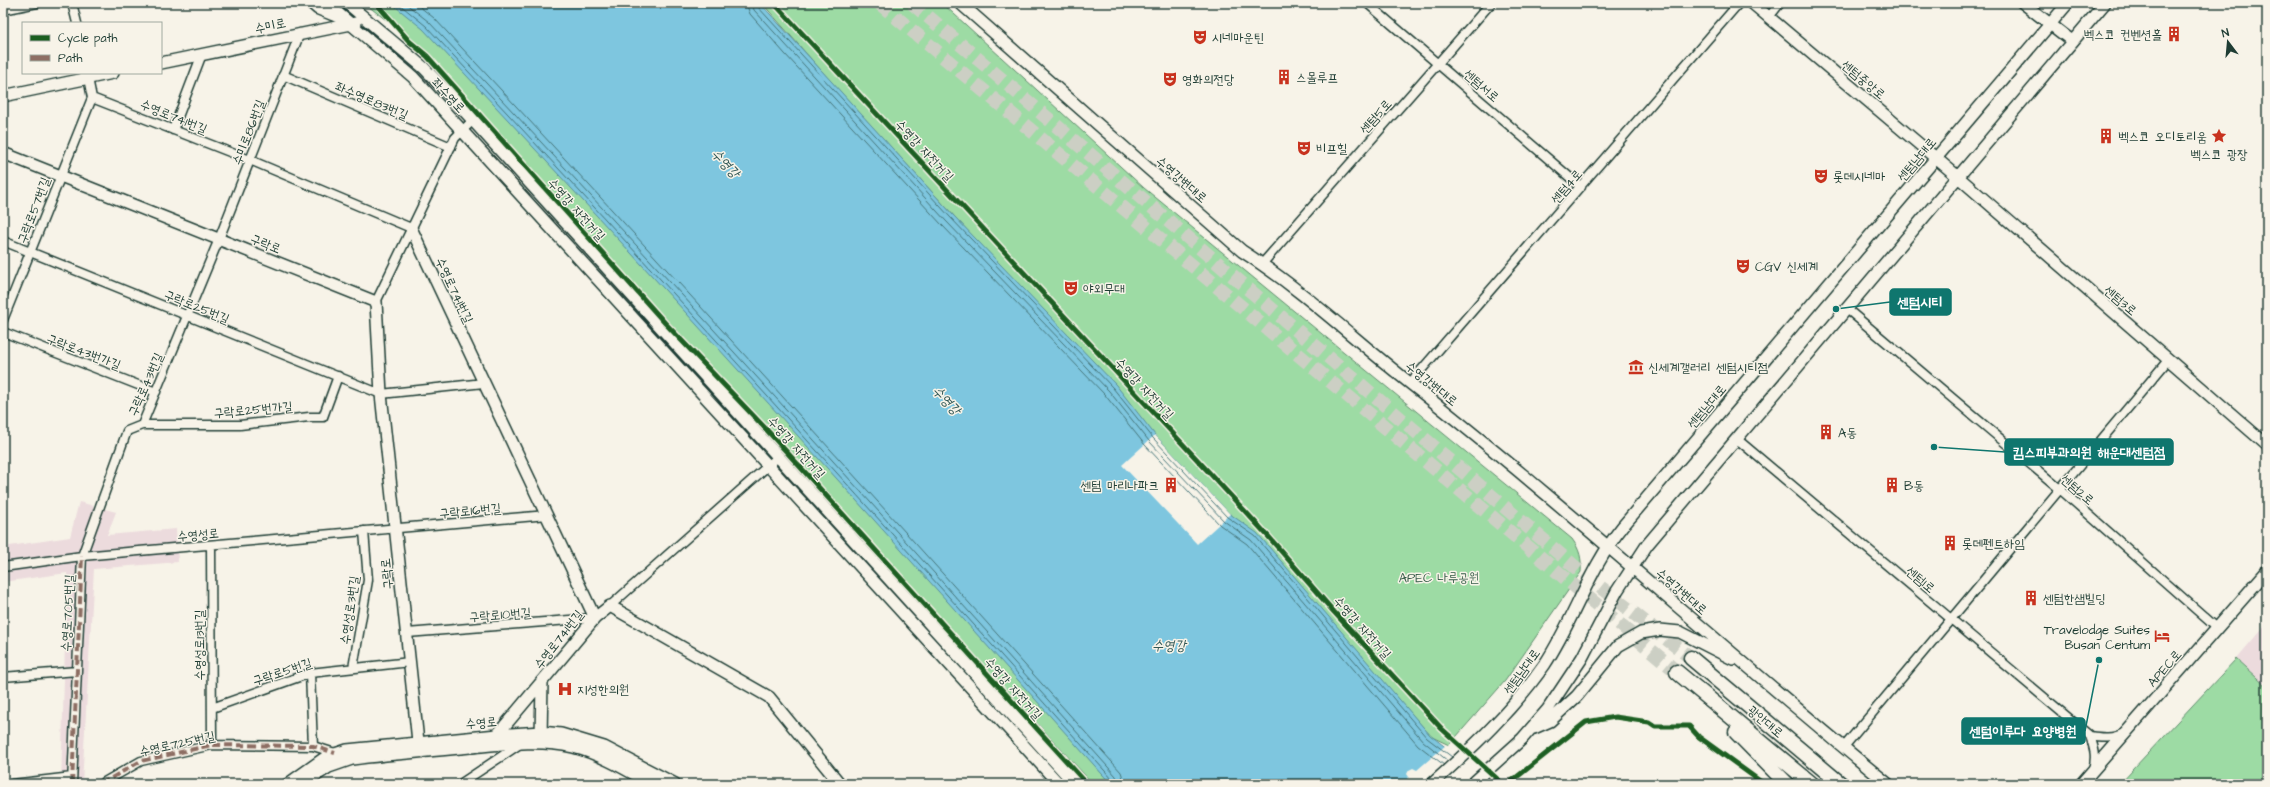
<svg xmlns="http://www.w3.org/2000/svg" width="2270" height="787" font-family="'Architects Daughter','Poor Story',sans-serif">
	<rect width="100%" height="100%" fill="#f7f3e8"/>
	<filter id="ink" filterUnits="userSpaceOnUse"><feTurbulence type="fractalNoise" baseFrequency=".025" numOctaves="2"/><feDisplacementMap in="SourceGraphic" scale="8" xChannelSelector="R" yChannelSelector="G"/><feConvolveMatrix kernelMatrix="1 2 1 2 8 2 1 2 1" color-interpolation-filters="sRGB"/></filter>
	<g filter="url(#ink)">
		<path fill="#ecdbdd" d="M79 502 116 512 107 535 176 529 178 562 94 569 82 784H61L67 573 3 582V547L70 537Z
			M2267 623V687L2236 659Z"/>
		<path fill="#9ddba4" stroke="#5e8c6c" d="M364 3H405L1123 784H1093L534 175 425 50Z
			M762 3H942L1144 188 1572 539C1580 550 1582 559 1581 572L1505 681 1449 745 1432 737 833 84Z
			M2236 659 2267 687V784H2119Z"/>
		<path fill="#7ec6df" stroke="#588f9b" d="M391 3H760L953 215 1116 385 1155 435 1230 514 1257 533 1430 735 1493 784H1111C884 530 656 277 423 29Z"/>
		<path fill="#f7f3e8" d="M1155 435 1230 514 1197 544 1122 465Z
			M1446 745 1494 782 1495 784H1402L1409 777 1407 774 1409 770 1413 768 1417 770Z"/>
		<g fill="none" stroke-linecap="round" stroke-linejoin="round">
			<path stroke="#457478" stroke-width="1" d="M398 3 426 26C658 274 886 526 1113 780L1114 784
				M405 3 429 22C662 270 890 523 1116 776L1119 784
				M415 3 434 18C666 266 894 519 1121 772L1125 784
				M746 3 750 14 785 54 942 225 1105 395 1145 445 1220 525 1247 544 1418 745 1444 765
				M752 3 754 10 946 221 1109 391 1149 441 1224 521 1251 540 1423 741 1448 761
				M757 3 758 7 950 217 1113 388 1153 438 1227 517 1255 536 1427 738 1452 757"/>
			<path stroke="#cccfc4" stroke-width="14" stroke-dasharray="14 7" stroke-linecap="butt" d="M879 3 1677 672
				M912 3 1581 572 1691 658"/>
			<g stroke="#1f3d34" stroke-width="11">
				<path id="street" d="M72 3 77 23
					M309 3 317 10 342 20
					M1367 3 1581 187
					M3 10 37 3
					M1769 17 1780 3
					M87 73 92 98 250 160 411 228
					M283 75 451 147
					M173 130 202 54
					M3 241 381 394 484 383
					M1262 264 1491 3
					M376 302 455 138 472 121
					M1847 309 2061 490 2217 628
					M3 320 92 98
					M3 332 156 392
					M1410 383 1739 3
					M142 425 219 239 300 33
					M1737 439 2090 736C2094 748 2097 756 2093 769
					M211 545 212 745
					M3 567 82 556 547 515
					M610 606 779 456
					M407 633 595 618
					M353 668 368 580 364 531
					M310 673 313 746
					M3 677 77 671
					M212 708 310 673 410 662
					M2090 736C2102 738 2113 739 2124 733
					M1843 748 2169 359
					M3 784H5
					M12 784 72 777
					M72 784 82 556 127 431 142 425H240L309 417H323L338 376
					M101 784 141 761 212 745 313 746 335 753
					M460 784 520 744"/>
			</g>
			<g stroke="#1f3d34" stroke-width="14">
				<path id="secondary" d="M326 3 413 77 1059 784
					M347 3 424 68 458 104 1075 784
					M960 3 1242 251C1303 290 1355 340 1411 384 1574 512 1727 653 1888 784
					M1752 3 1957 176 2267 445
					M2023 3 2072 41
					M161 63 356 23
					M3 96 113 73
					M3 153 376 302 381 394 419 751
					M411 228 595 618
					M1534 728 1550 721 1577 696 1618 646 1641 633 1660 630 1680 632 1733 659
					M497 735 595 618 610 606 769 697 840 784
					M541 738 542 681
					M288 784 326 757 347 750 497 735 541 732 561 734 604 747 675 784
					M303 784 329 767 352 759C391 754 430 751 470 747 503 744 540 739 573 747 601 754 627 770 652 784
					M1432 784C1473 747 1513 710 1545 664 1574 620 1589 568 1623 526L2068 3
					M1472 784 1522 739 1548 709 1582 658 1617 591 1647 545 2105 3
					M2081 784 2267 571"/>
			</g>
			<g stroke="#1f3d34" stroke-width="17">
				<path id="highway" d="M1691 658 1841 784
					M1677 672 1812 784
					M1736 732 1787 784"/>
			</g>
			<use href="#street" stroke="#f7f3e8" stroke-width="8"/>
			<use href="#secondary" stroke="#f7f3e8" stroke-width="11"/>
			<use href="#highway" stroke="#f7f3e8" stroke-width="14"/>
			<path stroke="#8d6e63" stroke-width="4" stroke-dasharray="8 4" stroke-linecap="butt" d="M72 784 82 556
				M101 784 141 761 212 745 313 746 335 753"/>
			<g stroke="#f7f3e8" stroke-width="8">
				<path id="cycleway" d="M376 3 409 41 427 56 665 323 765 428 1087 784
					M774 3 1268 536 1334 612 1442 729 1503 784
					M1508 784 1586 722 1615 717 1649 722 1655 726H1689L1699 737 1764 784"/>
			</g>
			<use href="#cycleway" stroke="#1b5e20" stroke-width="5"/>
		</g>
	</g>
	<defs>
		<g id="building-bare" transform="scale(1.2)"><path d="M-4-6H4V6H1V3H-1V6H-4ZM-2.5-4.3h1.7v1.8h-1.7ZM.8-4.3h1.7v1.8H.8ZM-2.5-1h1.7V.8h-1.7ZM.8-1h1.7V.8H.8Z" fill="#c8321e" stroke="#f7f3e8" stroke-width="2.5" paint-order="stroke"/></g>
		<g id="theatre-bare" transform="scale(1.2)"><path d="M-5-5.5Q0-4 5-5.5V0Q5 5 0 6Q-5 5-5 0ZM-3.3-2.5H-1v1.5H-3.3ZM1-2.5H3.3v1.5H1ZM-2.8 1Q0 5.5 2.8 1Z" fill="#c8321e" stroke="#f7f3e8" stroke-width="2.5" paint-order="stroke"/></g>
		<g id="sight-bare" transform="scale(1.2)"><path d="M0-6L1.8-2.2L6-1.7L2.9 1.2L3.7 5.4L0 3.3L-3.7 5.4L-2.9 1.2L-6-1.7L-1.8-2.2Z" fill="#c8321e" stroke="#f7f3e8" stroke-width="2.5" paint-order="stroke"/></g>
		<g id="museum-bare" transform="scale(1.2)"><path d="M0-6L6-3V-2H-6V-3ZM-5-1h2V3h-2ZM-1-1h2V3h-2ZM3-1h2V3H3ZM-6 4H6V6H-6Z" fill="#c8321e" stroke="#f7f3e8" stroke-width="2.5" paint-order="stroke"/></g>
		<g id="hotel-bare" transform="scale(1.2)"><path d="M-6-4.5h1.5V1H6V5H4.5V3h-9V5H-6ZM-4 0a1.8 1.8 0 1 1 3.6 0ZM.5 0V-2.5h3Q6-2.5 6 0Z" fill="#c8321e" stroke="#f7f3e8" stroke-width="2.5" paint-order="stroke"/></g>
		<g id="hospital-bare" transform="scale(1.2)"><path d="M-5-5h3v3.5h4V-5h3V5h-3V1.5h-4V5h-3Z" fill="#c8321e" stroke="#f7f3e8" stroke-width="2.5" paint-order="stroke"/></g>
	</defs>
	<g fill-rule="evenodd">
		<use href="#building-bare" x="2174" y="34"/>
		<use href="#theatre-bare" x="1200" y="37"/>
		<use href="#building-bare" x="1284" y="77"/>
		<use href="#theatre-bare" x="1170" y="79"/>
		<use href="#building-bare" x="2106" y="136"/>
		<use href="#sight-bare" x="2219" y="136"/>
		<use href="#theatre-bare" x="1304" y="148"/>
		<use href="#theatre-bare" x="1821" y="176"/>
		<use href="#theatre-bare" x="1743" y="266"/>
		<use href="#theatre-bare" x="1071" y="288"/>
		<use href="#museum-bare" x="1636" y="367"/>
		<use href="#building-bare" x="1826" y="432"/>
		<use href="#building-bare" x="1171" y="485"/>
		<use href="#building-bare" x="1892" y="485"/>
		<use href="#building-bare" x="1950" y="543"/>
		<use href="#building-bare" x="2031" y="598"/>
		<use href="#hotel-bare" x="2162" y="636"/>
		<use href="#hospital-bare" x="565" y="689"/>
	</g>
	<g text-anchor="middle" stroke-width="3" stroke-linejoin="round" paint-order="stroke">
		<g font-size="13" fill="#1f3d34" stroke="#f7f3e8">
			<text transform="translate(270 25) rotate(-12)" y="5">수미로</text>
			<text transform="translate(1864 79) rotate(40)" y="5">센텀중앙로</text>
			<text transform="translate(1482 85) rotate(41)" y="5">센텀서로</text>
			<text transform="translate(449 95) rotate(47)" y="5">좌수영로</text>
			<text transform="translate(372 100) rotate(23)" y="5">좌수영로83번길</text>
			<text transform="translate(174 116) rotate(22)" y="5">수영로741번길</text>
			<text transform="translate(1375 116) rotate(-48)" y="5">센텀5로</text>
			<text transform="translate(248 132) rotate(-69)" y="5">수미로86번길</text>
			<text transform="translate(925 150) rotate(47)" y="5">수영강 자전거길</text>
			<text transform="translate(1916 159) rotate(-50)" y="5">센텀남대로</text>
			<text transform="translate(1182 179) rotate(41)" y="5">수영강변대로</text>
			<text transform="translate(1566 186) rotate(-49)" y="5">센텀4로</text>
			<text transform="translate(577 209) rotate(48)" y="5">수영강 자전거길</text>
			<text transform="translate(33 210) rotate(-69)" y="5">구락로57번길</text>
			<text transform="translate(266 243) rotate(22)" y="5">구락로</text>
			<text transform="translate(455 290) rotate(65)" y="5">수영로741번길</text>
			<text transform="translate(2121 300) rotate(40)" y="5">센텀3로</text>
			<text transform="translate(197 306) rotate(22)" y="5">구락로25번길</text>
			<text transform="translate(84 351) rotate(21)" y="5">구락로43번가길</text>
			<text transform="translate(1432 383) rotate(39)" y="5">수영강변대로</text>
			<text transform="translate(145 384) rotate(-66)" y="5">구락로43번길</text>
			<text transform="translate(1145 388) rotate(47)" y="5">수영강 자전거길</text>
			<text transform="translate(1706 406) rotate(-50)" y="5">센텀남대로</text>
			<text transform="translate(253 409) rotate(-5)" y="5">구락로25번가길</text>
			<text transform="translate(797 447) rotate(48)" y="5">수영강 자전거길</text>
			<text transform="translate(2078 489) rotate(41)" y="5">센텀2로</text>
			<text transform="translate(470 510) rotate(-5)" y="5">구락로16번길</text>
			<text transform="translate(198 534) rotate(-5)" y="5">수영성로</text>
			<text transform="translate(386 574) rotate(-96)" y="5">구락로</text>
			<text transform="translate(1921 579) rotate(40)" y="5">센텀1로</text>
			<text transform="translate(1682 591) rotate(41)" y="5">수영강변대로</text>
			<text transform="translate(349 610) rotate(-82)" y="5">수영성로3번길</text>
			<text transform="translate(67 613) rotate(-87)" y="5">수영로705번길</text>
			<text transform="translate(500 614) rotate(-4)" y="5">구락로10번길</text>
			<text transform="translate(1363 627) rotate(48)" y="5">수영강 자전거길</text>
			<text transform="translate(558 639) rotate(-52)" y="5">수영로741번길</text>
			<text transform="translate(199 645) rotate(-90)" y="5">수영성로13번길</text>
			<text transform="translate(2164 668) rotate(-49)" y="5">APEC로</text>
			<text transform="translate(282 671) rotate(-18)" y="5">구락로5번길</text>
			<text transform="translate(1521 671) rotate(-54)" y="5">센텀남대로</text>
			<text transform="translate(1014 688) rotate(48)" y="5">수영강 자전거길</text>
			<text transform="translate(1766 721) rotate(40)" y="5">광안대로</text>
			<text transform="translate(481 722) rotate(-5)" y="5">수영로</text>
			<text transform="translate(177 743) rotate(-12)" y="5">수영로725번길</text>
		</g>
		<g font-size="13" fill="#1f3d34" stroke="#f7f3e8" text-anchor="start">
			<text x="2162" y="39" text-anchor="end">벡스코 컨벤션홀</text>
			<text x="1212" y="42">시네마운틴</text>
			<text x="1296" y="82">스몰루프</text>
			<text x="1182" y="84">영화의전당</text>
			<text x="2118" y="141">벡스코 오디토리움</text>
			<text x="1316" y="153">비프힐</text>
			<text x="2219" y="159" text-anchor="middle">벡스코 광장</text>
			<text x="1833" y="181">롯데시네마</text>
			<text x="1755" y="271">CGV 신세계</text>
			<text x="1083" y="293">야외무대</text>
			<text x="1648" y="372">신세계갤러리 센텀시티점</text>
			<text x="1838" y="437">A동</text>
			<text x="1159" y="490" text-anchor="end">센텀 마리나파크</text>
			<text x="1904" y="490">B동</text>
			<text x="1962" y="548">롯데펜트하임</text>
			<text x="2043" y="603">센텀한샘빌딩</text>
			<text x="2150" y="634" text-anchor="end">Travelodge Suites<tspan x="2150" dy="15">Busan Centum</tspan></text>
			<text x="577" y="694">지성한의원</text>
		</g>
		<g font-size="13" fill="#385d4a" stroke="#f7f3e8">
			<text x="1439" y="582">APEC 나루공원</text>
		</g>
		<g font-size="14" font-style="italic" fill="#325856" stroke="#f7f3e8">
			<text transform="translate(726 163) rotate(47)" y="5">수영강</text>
			<text transform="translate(947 400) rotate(47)" y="5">수영강</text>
			<text x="1169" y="650">수영강</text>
		</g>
	</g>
	<path fill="none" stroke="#0f766e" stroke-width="1.5" d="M1836 309L1890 302M1934 447L2005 452M2099 660L2085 731"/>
	<g fill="#0f766e" stroke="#f7f3e8" stroke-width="1.5">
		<circle cx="1836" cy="309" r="4"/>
		<circle cx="1934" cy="447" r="4"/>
		<circle cx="2099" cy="660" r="4"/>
	</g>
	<g fill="#0f766e" stroke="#0f766e" stroke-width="1.5">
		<rect x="1890" y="289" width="61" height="26" rx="4"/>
		<rect x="2005" y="439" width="168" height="26" rx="4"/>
		<rect x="1962" y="718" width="123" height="26" rx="4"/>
	</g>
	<g font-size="14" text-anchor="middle" font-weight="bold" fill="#fff">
		<text x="1920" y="307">센텀시티</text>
		<text x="2089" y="457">킴스피부과의원 해운대센텀점</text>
		<text x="2023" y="736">센텀이루다 요양병원</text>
	</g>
	<rect width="2270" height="787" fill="none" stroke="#f7f3e8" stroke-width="16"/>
	<rect x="8" y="8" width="2254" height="771" fill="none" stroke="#1f3d34" stroke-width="1.5" filter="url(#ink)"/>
	<rect x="22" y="22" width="140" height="52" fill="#f7f3e8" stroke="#a1aaa0"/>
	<rect x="30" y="35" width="20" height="6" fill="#1b5e20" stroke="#a1aaa0"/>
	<text x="58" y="42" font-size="12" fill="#1f3d34">Cycle path</text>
	<rect x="30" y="55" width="20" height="6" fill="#8d6e63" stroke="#a1aaa0"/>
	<text x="58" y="62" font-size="12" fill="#1f3d34">Path</text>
	<g transform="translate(2228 42) rotate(344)" stroke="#f7f3e8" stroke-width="3" paint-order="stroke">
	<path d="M0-3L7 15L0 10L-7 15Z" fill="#1f3d34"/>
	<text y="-6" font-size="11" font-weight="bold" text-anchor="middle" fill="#1f3d34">N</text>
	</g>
</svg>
